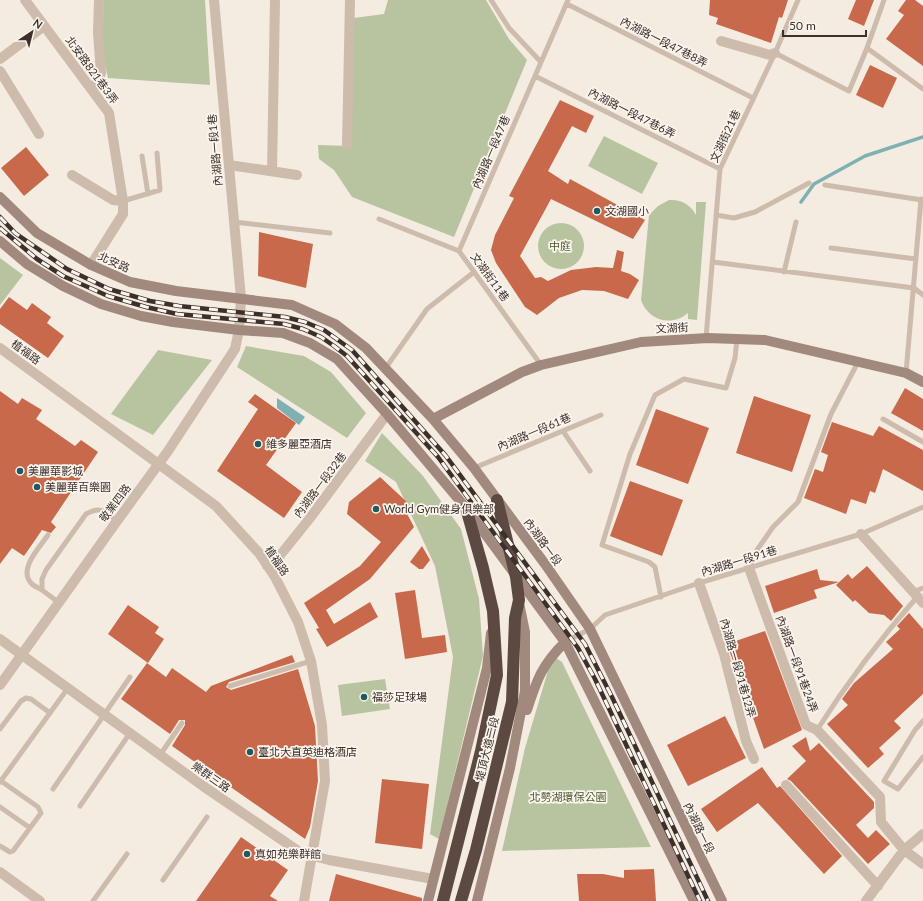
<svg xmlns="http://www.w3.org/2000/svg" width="923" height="901" font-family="Lato,'Noto Sans TC',sans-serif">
	<rect width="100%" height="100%" fill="#f4ebe1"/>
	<path fill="#b8c4a0" d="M104 0H205L210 85 108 78 101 48Z
		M388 0H486L509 39 527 60 454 237 352 197 334 170 319 159 318 145 350 146 354 18 384 14Z
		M604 136 658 163 642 194 588 166Z
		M669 200C681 199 691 205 696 215V202H706L697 320 688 319V313C672 327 648 321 641 300L649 215 658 206Z
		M538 246a23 23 0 1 1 46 0a23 23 0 1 1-46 0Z
		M0 258 23 275 0 305Z
		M246 346 304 356 331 372 366 413 347 438 237 367Z
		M158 350 212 360 153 435 111 414Z
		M382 433 423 476 461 529 479 599 483 656 439 839 430 834 453 657 435 566 396 482 365 461Z
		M556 658 562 662 651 847 502 851 525 748 550 664Z
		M385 679 390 709 342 716 338 685Z"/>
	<path fill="#7fb0b2" d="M277 398 305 417 299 425 277 408Z"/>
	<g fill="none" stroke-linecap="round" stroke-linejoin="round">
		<path stroke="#7fb0b2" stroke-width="3.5" d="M801 202 814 184 865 156 923 137"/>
	</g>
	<path fill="#c8694b" d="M710 0H788L782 18 779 17 771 43 716 24 718 18 709 15Z
		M856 0H874L864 26 848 19Z
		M906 0H915L923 6V66L886 39 904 15 898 11Z
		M870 65 897 78 883 108 856 95Z
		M560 100 594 116 586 133 572 126 548 171 568 184 570 179 645 220 633 239 551 199 520 256 535 278 541 277 548 281 571 270 596 267 613 268 617 250 624 252 621 271 630 274 639 280 628 299 604 291 582 290 559 298 537 315 525 307 496 263 491 250 495 235 514 198 509 196Z
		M26 147 49 175 24 196 1 168Z
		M259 232 313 244 306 288 258 276Z
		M9 297 27 310 32 303 51 317 47 323 64 336 48 358 0 324V309Z
		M905 388 923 399V431L891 413Z
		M0 391 18 404 22 398 42 410 36 419 75 446 81 440 98 452 51 522 56 527 51 533 42 530 24 556 12 548 0 564Z
		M255 394 296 423 266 465 302 492 284 518 217 471 258 409 248 402Z
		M754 396 811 415 792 472 736 453Z
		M656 409 709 428 688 484 636 465Z
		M832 422 873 436 879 426 923 450V491L883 469 875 493 870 491 866 504 851 499 846 514 804 498 815 469 823 472 828 455 821 452Z
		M380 477 408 503 404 508 414 527 370 579 326 610 334 624 370 602 378 617 327 647 316 629 319 628 304 603 360 566 381 542 347 514 349 502Z
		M630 481 683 500 662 556 610 536Z
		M422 546 430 560 423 569H419L410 562Z
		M867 566 903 606 891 621 884 615 869 613 855 600 853 602 836 585 848 574 852 579Z
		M817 569 820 580 839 582 814 590 817 598 774 613 765 586Z
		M415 590 422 638 445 635 447 652 405 659 395 593Z
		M128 605 159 627 155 633 164 639 148 663 108 634Z
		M909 613 923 629V694L894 721 901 728 879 748 884 754 868 768 827 724 848 705 842 699 854 683 893 649 886 642 900 629 897 626Z
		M765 631 802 730 764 749 727 644Z
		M292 655 295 662 229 682 226 687 231 690 298 669 315 726 318 781 310 827 305 839 172 746 185 725V720H179L170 734 121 699 147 663 166 677 172 668 206 692 211 686Z
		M725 716 746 758 688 786 667 745Z
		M806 737 810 751 819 743 874 802V808L856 825 868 838 876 830 890 844 868 864 791 781 787 779 806 761 792 746Z
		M762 767 777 788 780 786 842 856 824 874 758 803 717 832 701 809Z
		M382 779 429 784 422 849 375 843Z
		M241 837 288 870 270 896 278 901H196Z
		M654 869 656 901H579L577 874H603L624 878V870Z
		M336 874 422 898V901H329Z"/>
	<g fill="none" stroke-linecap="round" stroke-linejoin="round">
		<path stroke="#cdbbac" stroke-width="5" d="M491 0 509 28 540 61
			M567 4 753 98
			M867 48 923 89
			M775 53 849 91 867 48 884 0
			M535 76 720 169
			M142 156 148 194
			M825 185 922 200
			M123 201 160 190 157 153
			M716 215 734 218 755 212 809 183
			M379 219 459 251 541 365
			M234 222 330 233
			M831 248 916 259
			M459 251 568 0
			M713 262 914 288 923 295
			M784 272 796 222
			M706 338 720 169 775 53 798 0
			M385 369 427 309 474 272
			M906 373 921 199
			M883 419 923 442
			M563 431 590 471
			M474 468 601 415
			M749 568 757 550 773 527 798 502 831 414 858 362
			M42 590C39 588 33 586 31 583 18 569 40 547 48 535
			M913 592 923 588
			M661 597 655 567 649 562 602 545 630 454 655 395 684 379 726 388 735 358 737 339
			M58 602 42 590V579L46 570 86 514C100 506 105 511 117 521
			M565 642 590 629 605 615 699 583 861 534 923 507
			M230 686 311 661
			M923 721 915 730 884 781 898 789 923 757
			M0 729 21 701 26 698 31 699 50 713
			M817 730C847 683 880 639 917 597
			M160 755 182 723
			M0 782 68 688
			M53 789 130 677
			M80 806 130 733
			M0 807 30 828
			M0 846 10 852 13 851 41 813 38 807 1 781
			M163 880 207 817
			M93 901 127 854"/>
		<path stroke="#cdbbac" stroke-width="10" d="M25 0 109 113 123 201V214L91 265
			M721 41 770 55 775 53
			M0 59 44 26
			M0 71 39 134
			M93 90 101 73 98 33 99 0
			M347 145 350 0
			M229 165 297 175
			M272 171 275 0
			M72 175 113 200 123 201
			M0 348 216 506 259 553 275 577 298 622 311 661 322 725 325 781 304 901
			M861 534 923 603
			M267 566 278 558 310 518 387 414
			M749 568 806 725 817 730 880 797 881 822 904 850 923 864
			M699 583 724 654 746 741 754 759
			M0 639 203 786 301 853 329 860 433 879
			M0 685 117 521 168 451 235 349 239 330 241 298 214 0
			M786 785 878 886
			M0 872 40 901
			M866 901 904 850 923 834"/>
		<path stroke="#a18a7d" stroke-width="10" d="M0 197 37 233 91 265 130 282 176 291 292 305 335 324 366 348 433 419 474 468 545 564 590 629 722 901
			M0 241 27 264 63 286 101 304 141 316 173 322 239 330 283 333 310 343 337 359 387 414 466 508 565 642 694 901
			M433 419 522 372 541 365 641 342 708 338 765 340 906 373 923 382
			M527 710C537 679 542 665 565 642
			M428 901 487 668 491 633
			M477 901 510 768 525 691V632L519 603"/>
		<path stroke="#5c4a42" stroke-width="12" d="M443 901 481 751 497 675 493 611 483 568 466 508
			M461 901 476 850 512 702 515 618 519 600 516 577 497 500"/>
		<g stroke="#3b302b" stroke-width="4.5">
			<path id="rail" d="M0 217 15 233 67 269 109 289 150 301 179 306 285 317 305 322 324 330 352 350 446 456 585 644 612 697 708 901
				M0 228 37 259 63 276 108 296 146 307 177 314 284 324 303 329 321 337 334 346 347 356 438 457 578 648 595 679 700 901"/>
		</g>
		<use href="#rail" stroke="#fbf5ee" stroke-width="3" stroke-dasharray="9" stroke-linecap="butt"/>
	</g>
	<g fill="#1f5a5e" stroke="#fbf5ee" stroke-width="1.5">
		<circle cx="597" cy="211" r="4"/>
		<circle cx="258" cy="444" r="4"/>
		<circle cx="20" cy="471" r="4"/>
		<circle cx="37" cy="487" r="4"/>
		<circle cx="376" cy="509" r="4"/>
		<circle cx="364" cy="697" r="4"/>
		<circle cx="250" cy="752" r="4"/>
		<circle cx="247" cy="854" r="4"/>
	</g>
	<g text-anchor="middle" stroke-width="3.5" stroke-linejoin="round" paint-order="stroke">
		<g font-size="11" fill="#3b302b" stroke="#fbf5ee">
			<text transform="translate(664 42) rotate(27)" y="4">內湖路一段47巷8弄</text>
			<text transform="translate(92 70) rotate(54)" y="4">北安路821巷3弄</text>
			<text transform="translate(632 113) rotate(27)" y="4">內湖路一段47巷6弄</text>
			<text transform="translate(725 136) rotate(-65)" y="4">文湖街21巷</text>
			<text transform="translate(215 150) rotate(-95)" y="4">內湖路一段1巷</text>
			<text transform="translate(491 152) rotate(-67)" y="4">內湖路一段47巷</text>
			<text transform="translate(114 262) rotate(24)" y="4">北安路</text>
			<text transform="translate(490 277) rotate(54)" y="4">文湖街11巷</text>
			<text transform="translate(672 328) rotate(-3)" y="4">文湖街</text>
			<text transform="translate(26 352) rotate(36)" y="4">植福路</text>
			<text transform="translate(534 432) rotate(-23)" y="4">內湖路一段61巷</text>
			<text transform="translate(320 485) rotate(-53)" y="4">內湖路一段32巷</text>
			<text transform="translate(115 503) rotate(-53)" y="4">敬業四路</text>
			<text transform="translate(543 542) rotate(54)" y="4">內湖路一段</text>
			<text transform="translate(277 561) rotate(56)" y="4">植福路</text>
			<text transform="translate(739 561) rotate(-17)" y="4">內湖路一段91巷</text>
			<text transform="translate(797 664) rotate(70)" y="4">內湖路一段91巷24弄</text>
			<text transform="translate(738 668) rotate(74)" y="4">內湖路一段91巷12弄</text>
			<text transform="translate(487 749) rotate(-76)" y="4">堤頂大道二段</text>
			<text transform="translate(211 777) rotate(35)" y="4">樂群三路</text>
			<text transform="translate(699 828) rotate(64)" y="4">內湖路一段</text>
		</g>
		<g font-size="11" fill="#3b302b" stroke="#fbf5ee" text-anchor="start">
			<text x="605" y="215">文湖國小</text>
			<text x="266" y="448">維多麗亞酒店</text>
			<text x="28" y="475">美麗華影城</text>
			<text x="45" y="491">美麗華百樂園</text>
			<text x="384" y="513">World Gym健身俱樂部</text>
			<text x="372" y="701">福莎足球場</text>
			<text x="258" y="756">臺北大直英迪格酒店</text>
			<text x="255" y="858">真如苑樂群館</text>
		</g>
		<g font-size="11" fill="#4a5a2e" stroke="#fbf5ee">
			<text x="560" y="250">中庭</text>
			<text x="568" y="801">北勢湖環保公園</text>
		</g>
	</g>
	<g transform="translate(32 32) rotate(35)" stroke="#fbf5ee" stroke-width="3" paint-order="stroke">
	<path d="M0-3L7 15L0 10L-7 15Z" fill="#3b302b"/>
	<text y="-6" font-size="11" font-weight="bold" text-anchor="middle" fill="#3b302b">N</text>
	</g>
	<path d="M783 30v6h83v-6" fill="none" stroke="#3b302b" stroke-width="2"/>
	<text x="789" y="30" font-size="12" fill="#3b302b" stroke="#fbf5ee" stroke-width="3" paint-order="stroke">50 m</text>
</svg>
